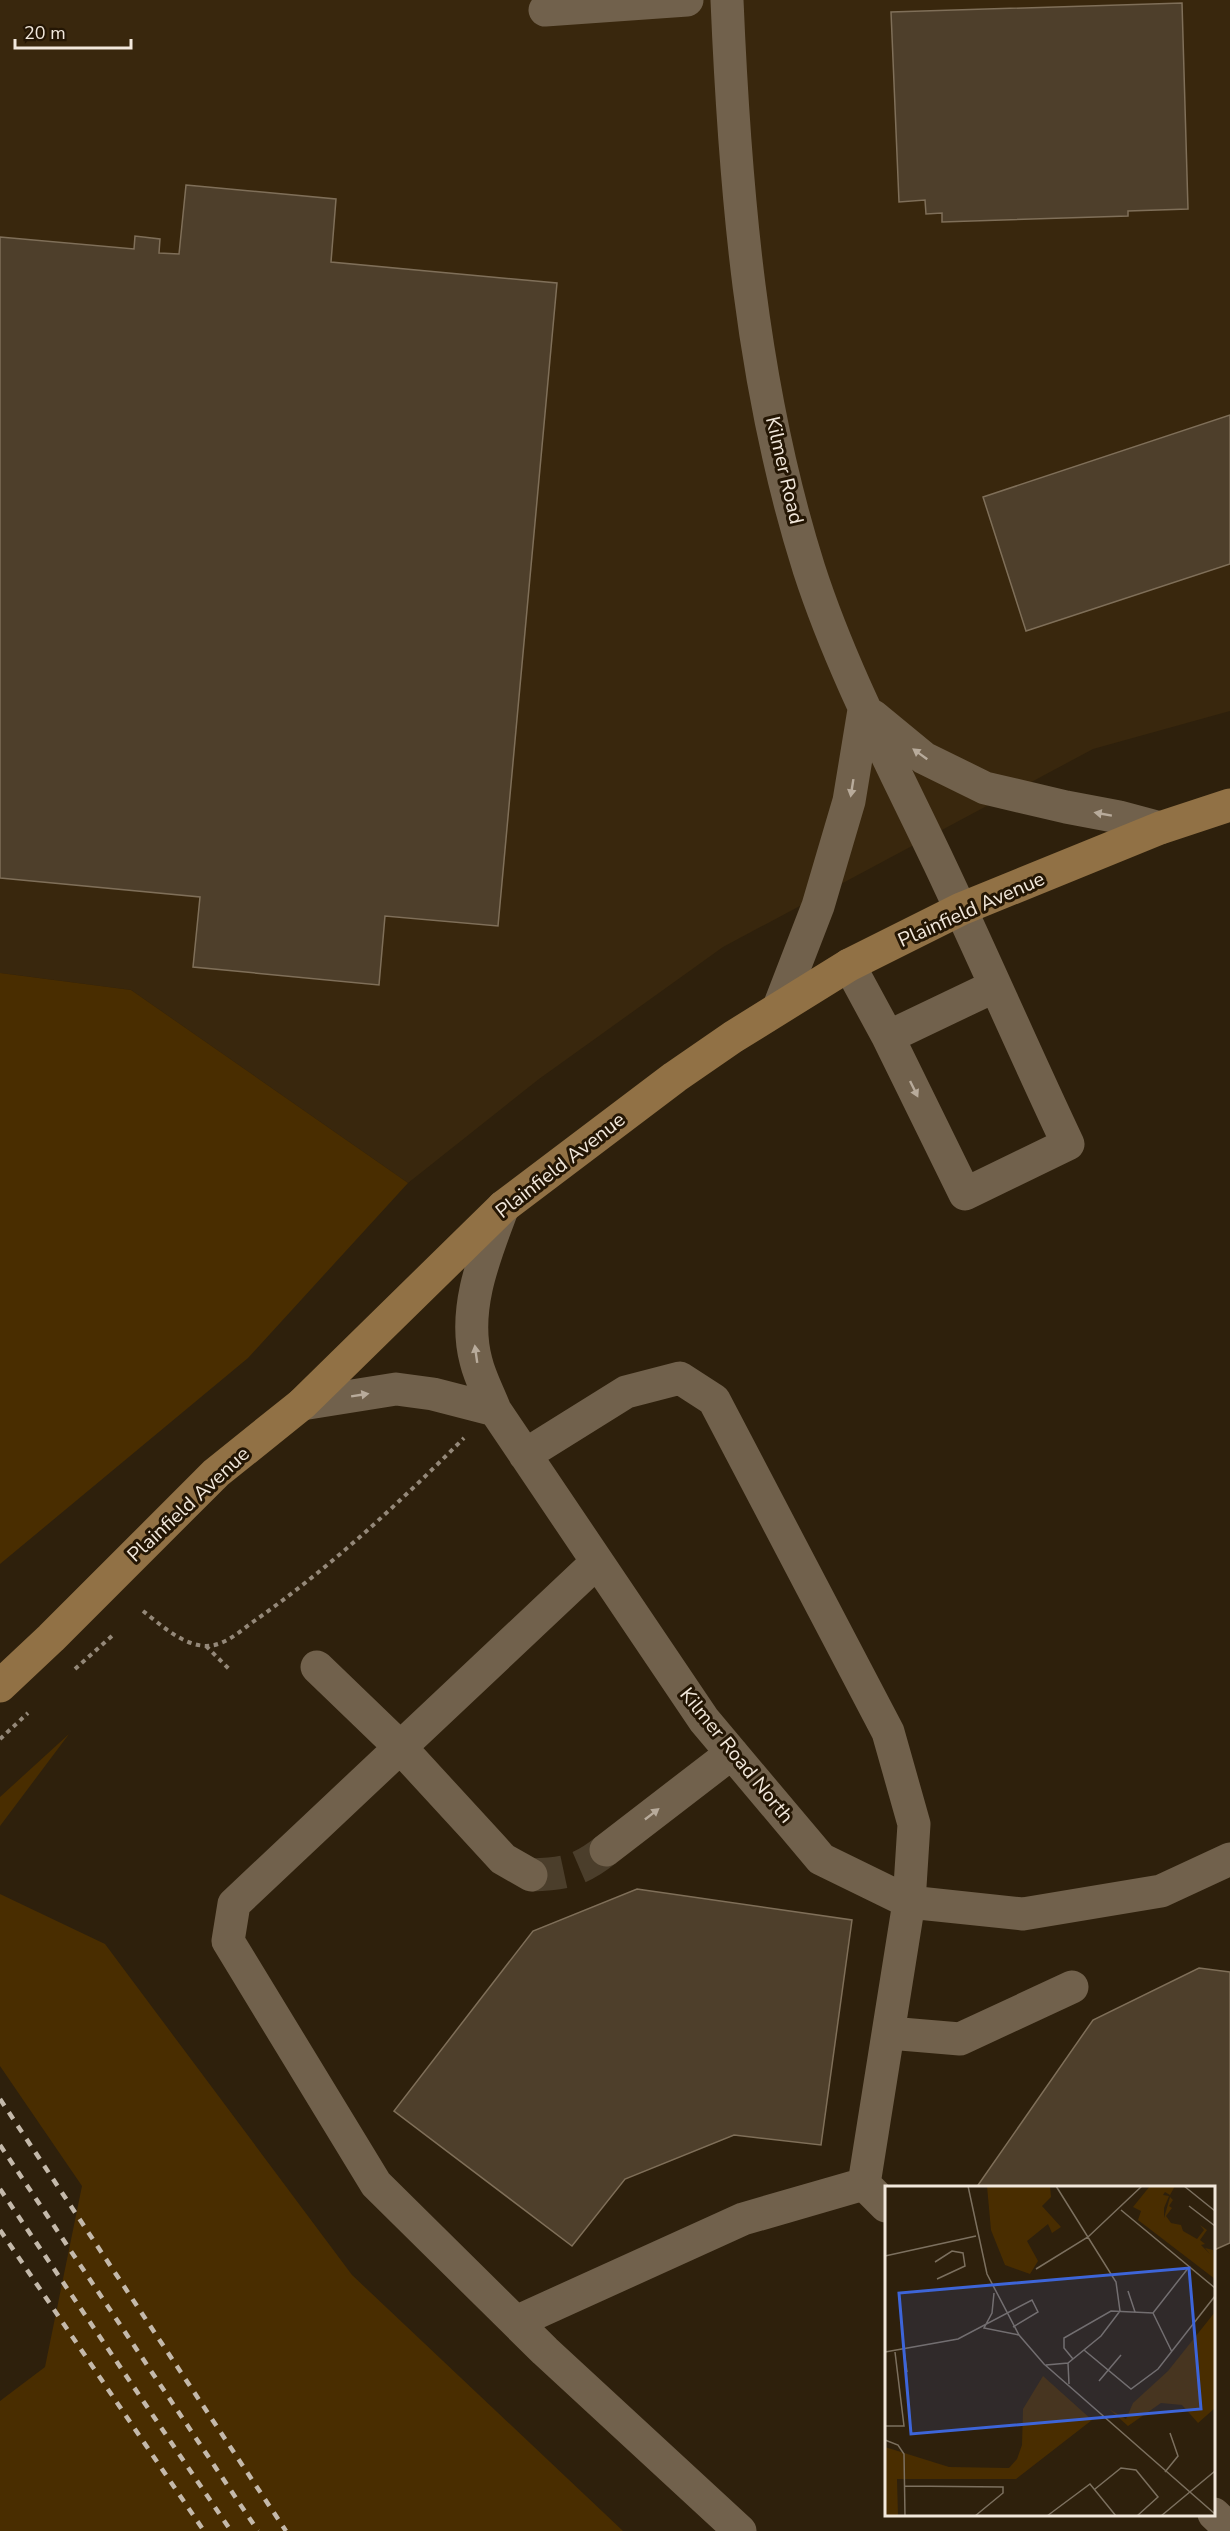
<svg xmlns="http://www.w3.org/2000/svg" width="1230" height="2531" font-family="'Nunito Sans',sans-serif">
	<rect width="100%" height="100%" fill="#2e200c"/>
	<path fill="#39270d" d="M0 0H1230V711L1093 749 723 947 539 1079 408 1183 131 990 0 973Z"/>
	<path fill="#492d00" d="M0 973 131 990 408 1183 248 1358 0 1564Z
		M69 1734 0 1826V1797Z
		M0 1894 105 1944 352 2275 623 2531H0V2401L45 2367 82 2186 0 2066Z"/>
	<path fill="#4e3f2b" stroke="#7f6f59" stroke-width="1.5" d="M1182 3 1188 209 1128 211V216L942 222V213L926 214 925 200 899 202 891 12Z
		M186 185 336 199 331 262 557 283 498 926 385 916 379 985 193 967 200 897 0 878V237L134 249 135 236 160 239 159 253 179 254Z
		M1230 415V564L1026 631 983 497Z
		M637 1889 852 1920 821 2145 734 2135 625 2179 572 2246 394 2111 533 1931Z
		M1199 1968 1230 1972V2243L1214 2250V2188H976L1093 2020Z"/>
	<g fill="none" stroke-linecap="round" stroke-linejoin="round">
		<path stroke="#4b3e2b" stroke-width="33" stroke-dasharray="33 16" stroke-linecap="butt" d="M531 1875C564 1874 580 1871 606 1850"/>
		<path stroke="#948879" stroke-width="4" stroke-dasharray="4.5 4.5" stroke-linecap="butt" d="M143 1611C161 1625 182 1645 206 1646 226 1646 242 1629 257 1619 332 1566 399 1503 464 1438
			M206 1646 230 1670
			M75 1669 113 1635
			M0 1739 28 1713"/>
		<path stroke="#71614c" stroke-width="33" d="M727 0C735 190 751 386 809 569 842 671 893 766 939 863 983 956 1024 1051 1068 1144L965 1194 888 1037 849 965
			M545 10 687 0
			M873 716 924 758 985 788 1066 807 1119 817 1160 828
			M779 1007 818 906 849 801 864 710
			M888 1037 995 986
			M503 1207C485 1255 462 1309 476 1361 480 1378 489 1394 495 1410L704 1720 821 1859 909 1902 1023 1914 1161 1891 1230 1859
			M302 1404 396 1389 433 1394 495 1410
			M525 1455 626 1392 680 1378 714 1400 888 1732 914 1824 909 1902 864 2184 886 2206
			M597 1562 234 1904 228 1941 376 2184 545 2351 740 2531
			M317 1667 400 1747 503 1859 531 1875
			M606 1850 732 1753
			M889 2033 960 2039 1072 1987
			M516 2322 743 2219 864 2184
			M1214 2514 1230 2529"/>
		<path stroke="#917145" stroke-width="33" d="M0 1686 51 1638 216 1473 302 1404 503 1207 675 1077 733 1037 849 965 961 909 1160 828 1230 805"/>
		<path stroke="#c4b9ab" stroke-width="4.5" stroke-dasharray="8 8" stroke-linecap="butt" d="M0 2099 286 2531
			M0 2145 258 2531
			M0 2189 231 2531
			M0 2230 204 2531"/>
	</g>
	<defs><path id="oneway-solid" d="M-6-.8H1V-3.2L6.5 0L1 3.2V.8H-6Z" transform="scale(1.5)"/></defs>
	<g fill="#b8ab9b">
		<use href="#oneway-solid" transform="translate(920 754) rotate(-144)"/>
		<use href="#oneway-solid" transform="translate(852 788) rotate(99)"/>
		<use href="#oneway-solid" transform="translate(1103 814) rotate(-170)"/>
		<use href="#oneway-solid" transform="translate(914 1089) rotate(64)"/>
		<use href="#oneway-solid" transform="translate(476 1354) rotate(-98)"/>
		<use href="#oneway-solid" transform="translate(360 1395) rotate(-9)"/>
		<use href="#oneway-solid" transform="translate(652 1814) rotate(-38)"/>
	</g>
	<g text-anchor="middle" stroke-width="6" stroke-linejoin="round" paint-order="stroke">
		<g font-size="20" fill="#f2e8dc" stroke="#241604">
			<text transform="translate(785 470) rotate(77)" y="7">Kilmer Road</text>
			<text transform="translate(971 909) rotate(-24)" y="7">Plainfield Avenue</text>
			<text transform="translate(560 1165) rotate(-38)" y="7">Plainfield Avenue</text>
			<text transform="translate(188 1504) rotate(-43)" y="7">Plainfield Avenue</text>
			<text transform="translate(737 1755) rotate(51)" y="7">Kilmer Road North</text>
		</g>
	</g>
	<g transform="translate(885 2186)">
		<rect width="330" height="330" fill="#2e200c"/>
		<path d="M102 0H165L166 11 157 20 176 41 167 47 163 38 142 55 153 75 145 88 120 79 106 44ZM265 0H290L285 9 280 6 278 9 284 10 279 22V32L285 11 288 14 284 20 287 22 281 30 286 37 296 39 298 45 312 53 319 44 315 39 322 44 315 54 320 58 316 59 325 68 320 62 328 64 330 93 253 34 256 25 248 21ZM330 126V222L313 237 297 219 276 217 243 240 224 223 241 233 248 217 283 185ZM158 190 207 234 131 293H12L13 330H0V261L64 281 124 282 132 273 137 259 138 223Z" fill="#492d00"/>
		<path fill="none" stroke="#7c705f" stroke-width="1.5" d="M83 0 102 88 134 149 159 178 330 328M299 0 330 25M304 20 330 40M236 24 330 102M0 70 91 50M50 76 67 65 78 67 80 80 52 93M151 83 203 51 257 0M243 105 250 126M109 107 107 127 99 142 134 149M268 127 287 166M199 164 246 203 273 183 330 110M19 165 22 186M0 166 73 153 147 114 153 126 128 141M188 173 179 162V152L226 125 268 127 304 81M183 177 184 198M161 179 183 177 216 150 235 125 231 96 171 0M214 195 236 169M0 240H19L10 166M0 254 13 259 19 268 20 330M280 286 293 270 285 247M20 300 118 301V307L90 330M210 303 236 282 251 284 273 311 252 330M162 330 205 298 231 330M276 330 330 285"/>
		<path fill="#3d65d9" fill-opacity="0.15" stroke="#3d65d9" stroke-width="3" d="M304 82 316 223 26 248 14 107Z"/>
		<rect width="330" height="330" fill="none" stroke="#f2e8dc" stroke-width="3"/>
	</g>
	<path d="M15 39v9h116v-9" fill="none" stroke="#f2e8dc" stroke-width="3"/>
	<text x="24" y="39" font-size="18" fill="#f2e8dc" stroke="#241604" stroke-width="4.5" paint-order="stroke">20 m</text>
</svg>
